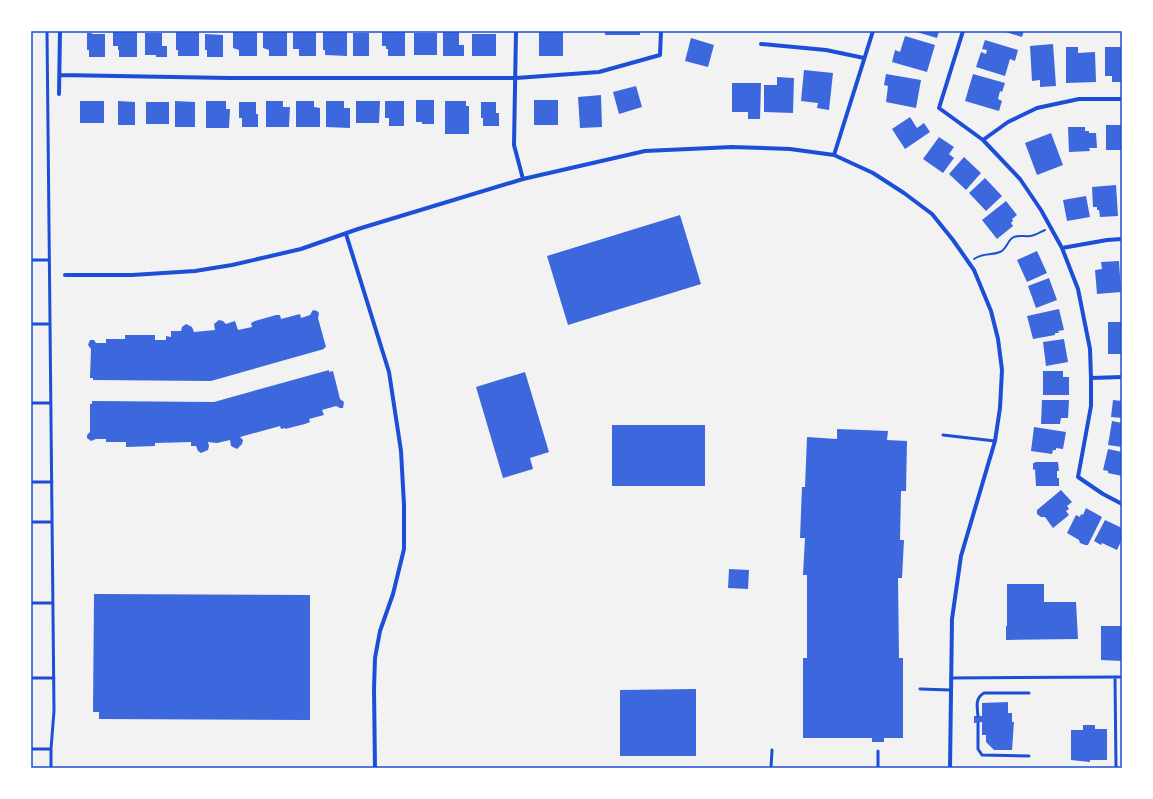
<svg xmlns="http://www.w3.org/2000/svg" width="1153" height="799" font-family="Poppins,sans-serif">
	<rect width="100%" height="100%" fill="#f2f2f2"/>
	<path fill="#3d67dc" d="M113 31H137V57H119V50H118V46H113Z
		M176 31H199V56H178V50H176Z
		M233 31H257V56H239V50L233 48Z
		M263 31H287V56H269V50L263 48Z
		M293 31H316V56H299V49H293Z
		M323 31H347V56L325 55V50H323Z
		M382 31H405V56H388V49H386V46H382Z
		M605 31H640V35H605Z
		M913 31H939L937 38Z
		M1002 31H1024L1022 37Z
		M443 32H459V45H464V56H443Z
		M539 32H563V56H539Z
		M87 33H92V34H105V57H89V50H87Z
		M145 33H162V46H167V57H156V55H145Z
		M353 33H369V56H353Z
		M414 33H437V55H414Z
		M205 34 223 35V57H207V50H205Z
		M472 34H496V56H472Z
		M905 36 935 45 927 72 892 62 895 50 900 52Z
		M691 38 714 45 708 67 685 61Z
		M985 40 1018 50 1015 61 1010 59 1005 76 976 67 981 52 986 54 987 50 982 49Z
		M1053 44 1056 86 1040 87V80L1032 81 1030 46Z
		M1066 47H1078V53L1095 52 1096 82 1066 83Z
		M1105 47H1122V82H1112V76H1105Z
		M804 70 833 73 829 110 817 108 818 103 801 101Z
		M886 74 921 80 916 108 886 102 888 86 884 85Z
		M973 74 1005 83 1002 92 1000 91 998 99 1002 101 999 111 965 101Z
		M777 77 794 78 793 113 764 112V85H777Z
		M732 83H761L760 119H748V112H732Z
		M636 86 642 107 619 114 613 92Z
		M601 95 602 127 580 128 578 97Z
		M416 100H434V124H422V122H416Z
		M534 100H558V125H534Z
		M80 101H104V123H80Z
		M118 101 135 102V125H118Z
		M175 101 195 102V127H175Z
		M206 101H226V109H230L229 128H206Z
		M266 101H283V107H290L289 127H266Z
		M296 101H314V107L320 108V127H296Z
		M326 101H344V108H350V128L326 127Z
		M356 101H380L379 123H356Z
		M385 101H404V126H389V118H385Z
		M445 101H466V106H469V134H445Z
		M146 102H169V124H146Z
		M239 102H256V114H258V127H242V118H239Z
		M481 102H496V113H499V126H483V118H481Z
		M910 117 917 128 924 123 930 132 905 149 892 129Z
		M1106 125H1122V150H1106Z
		M1068 127H1085V131H1089V133H1096L1097 148H1089L1090 151 1069 152Z
		M1051 133 1063 165 1037 175 1025 143Z
		M939 137 954 147 949 154 954 158 943 173 923 159Z
		M964 157 981 173 966 190 949 174Z
		M985 178 1002 196 986 211 969 193Z
		M1116 185 1118 216 1100 217 1099 210H1097V207H1093L1092 187Z
		M1086 196 1090 217 1067 221 1063 200Z
		M1006 201 1017 215 1012 219 1013 221 1011 223 1013 226 997 239 982 220Z
		M680 215 701 284 568 325 547 256Z
		M1037 251 1047 273 1027 282 1017 260Z
		M1119 261 1121 292 1097 294 1095 270 1102 269 1101 262Z
		M1049 278 1057 300 1036 308 1028 286Z
		M1059 309 1064 330 1058 331 1059 333H1055V335L1033 339 1027 316Z
		M313 310 317 311 319 313 318 318 326 347 324 348V349L211 381 93 380V378H90L91 349 88 345 90 340H94L96 343H106V339H125V335H155V340H166V336L171 337V331H181L182 327 186 324 192 327 194 332 215 330 214 324 219 320 223 321 226 324 235 321 238 330 252 327 251 323 255 321 276 315H280L281 319 300 314 301 318 310 315Z
		M1108 322H1122V354H1108Z
		M1064 339 1068 362 1046 366 1043 342Z
		M329 370V372L333 371 340 399 344 402 343 408H340L336 406 322 410 324 415 309 419 310 422 305 424 285 429V428L281 429 280 426 240 437 243 440 242 444 237 449 231 446 230 440 217 443 208 442 209 446 208 450 201 453 198 451 196 446H191V442L155 443V446L126 447V442H106V439H96L91 441 87 438V435L90 432V404H92V401L214 402Z
		M1043 371H1063V377H1069V395H1043Z
		M525 372 549 452 530 458 533 469 503 478 476 387Z
		M1042 400H1069L1068 418H1061L1060 424H1041Z
		M1113 400 1122 401V418L1111 417Z
		M1112 421 1122 423V447L1108 445Z
		M612 425H705V486H612Z
		M1034 427 1066 432 1063 449 1056 448V450H1053L1052 454 1031 451Z
		M837 429 888 431 887 440 907 441 906 491H901L900 540H904L902 578H898L899 658H903V738H884V742H872V738H803V658H807V575H803L805 538H800L802 487H805L807 437 837 439Z
		M1108 449 1122 452V476L1108 473V471L1103 470Z
		M1035 462H1058L1059 471H1057V478H1059V486H1036L1035 469 1033 470V463H1035Z
		M1061 490 1072 502 1067 506 1069 509 1066 511 1069 515 1053 528 1045 517H1041L1037 514V510Z
		M1086 508 1102 517 1088 545H1085L1080 543 1079 540 1067 533 1076 515 1080 517 1081 514 1083 515Z
		M1105 520 1122 528V539L1117 550 1102 543 1101 545 1094 541Z
		M729 569 749 570 748 589 728 588Z
		M1007 584H1044V602H1076L1078 639 1006 640V626H1007Z
		M94 594 310 595V720L99 719V712H93Z
		M1101 626H1122V661L1101 660Z
		M696 689V756H620V690Z
		M1008 702V713H1012V722H1014L1012 750H994L986 742V735H982V722L974 723V716H982V703Z
		M1083 725H1095V729H1107V760H1090V762L1071 760V730H1083Z"/>
	<g fill="none" stroke-linecap="round" stroke-linejoin="round">
		<path stroke="#1d4ed8" stroke-width="2" d="M974 259C984 252 991 256 1000 252 1006 250 1007 242 1012 238 1018 234 1024 237 1030 236 1035 236 1040 232 1045 230"/>
		<path stroke="#1d4ed8" stroke-width="3" d="M47 31 54 711 51 749
			M31 260H49
			M31 324H50
			M31 403H51
			M943 435 995 441
			M31 482H52
			M31 522H52
			M31 603H53
			M1115 677 1116 768
			M31 678H54
			M951 678 1122 677
			M920 689 950 690
			M978 716C977 707 975 698 984 693H1029
			M978 723V749L982 755 1029 756
			M31 749H51V768
			M878 751V768
			M771 768 772 750"/>
		<path stroke="#1d4ed8" stroke-width="4" d="M516 31 514 145 523 179
			M963 31 939 108 983 140 1020 179 1041 210 1062 248 1078 289 1090 349 1091 378V406L1078 477 1103 494 1122 504
			M761 44 826 50 864 58
			M60 75 229 78H516L599 72 660 55 661 31
			M59 94 60 31
			M983 140 1008 122 1037 108 1079 99H1122
			M834 155 873 31
			M346 234 389 372 401 451 404 505V549L393 594 380 631 375 658 374 689 375 768
			M1062 248 1107 240 1122 239
			M65 275H132L195 271 232 265 301 249 358 229 523 179 645 151 732 147 790 149 834 155 873 173 904 193 932 214 953 240 974 270 991 311 998 339 1002 370 1000 408 995 441 961 556 952 619 950 768
			M1091 378 1122 377"/>
	</g>
	<rect width="1153" height="799" fill="none" stroke="#ffffff" stroke-width="64"/>
	<rect x="32" y="32" width="1089" height="735" fill="none" stroke="#1d4ed8" stroke-width="1.5"/>
</svg>
